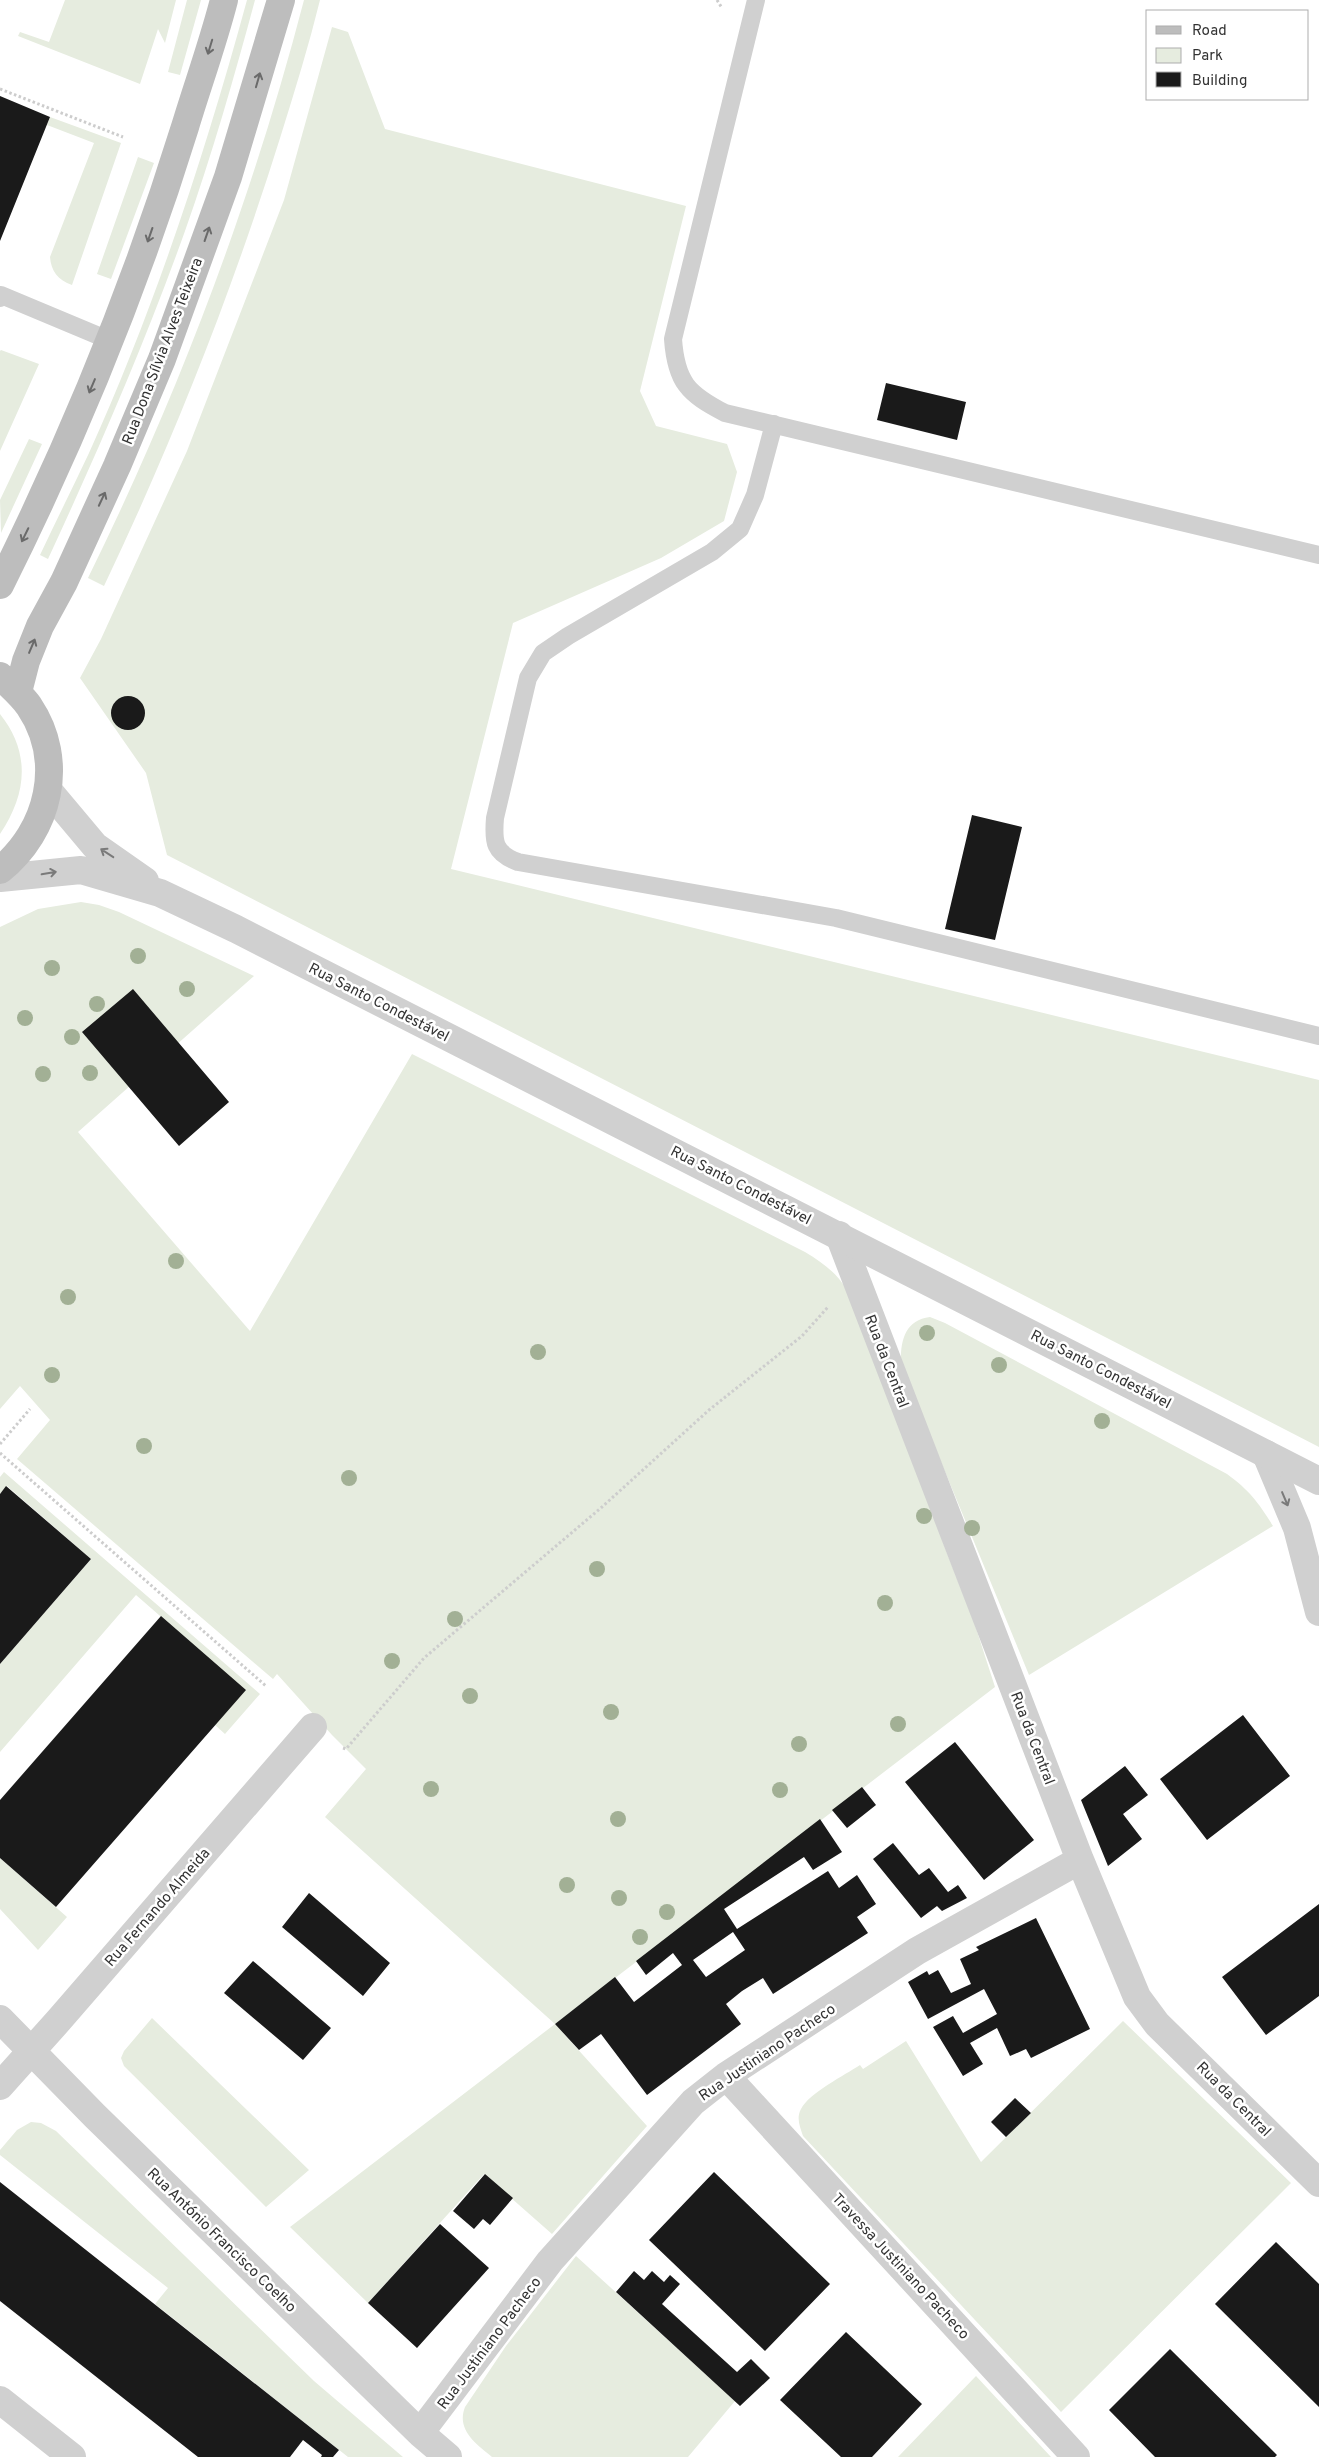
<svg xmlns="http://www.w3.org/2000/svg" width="1319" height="2457" font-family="Overpass,sans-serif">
	<rect width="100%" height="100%" fill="#fff"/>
	<path fill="#e6ecdf" d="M65 0H176L165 43 158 29 140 84 18 36 20 32 49 42Z
		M187 0H201L180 75 168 72Z
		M247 0H255C234 78 212 155 185 231 145 343 98 451 48 559L40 555C56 521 73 487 89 453 155 307 205 154 247 0Z
		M304 0H320C309 45 295 90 281 135 233 289 174 439 104 586L88 578C179 393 252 200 304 0Z
		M332 27 348 32 385 129 686 206 640 391 656 426 727 444 737 472 724 521 661 558 513 623 451 869 1319 1080V1447L167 855 146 773 80 678 101 639 187 451 284 200Z
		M50 117 121 143 72 285C58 280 51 271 50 257L94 143 47 125Z
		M138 157 154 163 111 279 97 274Z
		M1 350 39 364 0 451V351Z
		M29 439 42 444 1 533 0 500Z
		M0 714C31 753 27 794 0 834Z
		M81 902 99 905 119 912 254 976 78 1132 250 1331 412 1054 805 1252C823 1263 836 1272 847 1290L923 1483 945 1548 974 1622 995 1687 555 2024 647 2126 552 2234 484 2174 368 2303 290 2227 555 2024 325 1817 366 1769 332 1735 277 1674 273 1679 17 1459 50 1420 20 1386 0 1409V927L38 909Z
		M930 1317 945 1323 1227 1474C1249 1490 1259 1503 1273 1526L1029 1675 901 1365C900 1343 904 1320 930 1317Z
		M4 1472 260 1694 225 1734 215 1725 245 1690 136 1595 0 1752V1664L91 1559 7 1486 0 1494V1477Z
		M0 1858 67 1917 38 1950 0 1909Z
		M152 2018 309 2170 266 2207 124 2066 121 2058 124 2051Z
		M1123 2021 1291 2183 1061 2412 803 2136C800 2127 796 2118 801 2109 809 2093 845 2075 860 2065L863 2069 906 2041 981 2162Z
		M31 2122 41 2123 56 2131 314 2381 403 2457H348L155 2304 168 2288 0 2155V2150L17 2130Z
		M576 2256 735 2401 688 2457H492C476 2444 456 2430 465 2407L506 2346Z
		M976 2376 1051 2457H898Z"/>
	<path fill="#1a1a1a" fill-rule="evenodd" d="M0 96 50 117 0 241Z
		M886 383 966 402 957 440 877 420Z
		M111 713a17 17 0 1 1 34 0a17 17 0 1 1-34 0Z
		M972 815 1022 827 995 940 945 929Z
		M133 989 229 1102 179 1146 82 1032Z
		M6 1486 91 1559 0 1664V1494Z
		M161 1616 246 1690 56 1907 0 1858V1800Z
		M1243 1715 1290 1776 1207 1840 1160 1779Z
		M955 1742 1034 1840 984 1880 905 1782Z
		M1125 1766 1148 1795 1123 1814 1142 1839 1108 1866 1081 1800Z
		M862 1787 876 1805 847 1828 832 1810Z
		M820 1819 842 1852 813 1870 804 1857 724 1909 737 1929 828 1871 839 1888 857 1875 876 1904 857 1917 868 1933 773 1994 763 1978 742 1991 726 2004 741 2024 647 2095 601 2034 579 2050 555 2024 615 1977 634 2002 682 1965 673 1953 646 1975 636 1961ZM733 1932 745 1950 706 1977 693 1960Z
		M893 1843 919 1875 929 1868 948 1892 958 1885 967 1898 942 1911 937 1906 921 1918 873 1859Z
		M309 1893 390 1963 363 1996 282 1927Z
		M1319 1904V1996L1266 2035 1222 1977Z
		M1036 1918 1090 2029 1031 2058 1026 2049 1010 2056 997 2028 970 2043 983 2064 963 2076 933 2027 953 2016 963 2033 997 2014 984 1989 928 2019 908 1982 927 1971 929 1975 938 1970 951 1993 971 1984 960 1959 979 1950 976 1947Z
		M253 1961 331 2028 303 2060 224 1993Z
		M1015 2098 1031 2113 1006 2137 991 2122Z
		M714 2172 830 2284 765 2351 649 2240Z
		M485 2174 513 2198 490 2225 483 2219 474 2229 453 2211Z
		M0 2182 339 2450 333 2457H321L322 2455 303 2440 290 2457H198L0 2301Z
		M440 2224 489 2268 417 2348 368 2303Z
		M1276 2242 1319 2284V2407L1215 2304Z
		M634 2271 644 2280 652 2271 664 2282 670 2275 680 2284 662 2304 737 2372 751 2359 770 2378 740 2406 616 2292Z
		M846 2332 922 2404 872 2457H841L780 2400Z
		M1170 2349 1277 2455 1275 2457H1155L1109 2410Z"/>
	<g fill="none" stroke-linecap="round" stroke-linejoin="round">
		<path stroke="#cdcdcd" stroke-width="3" stroke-dasharray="2.5 2.5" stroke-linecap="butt" d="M717 0 722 8
			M0 89 123 137
			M0 1444 30 1409
			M0 1453 266 1686
			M343 1748 346 1749 424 1658 602 1507 709 1410 802 1336 828 1307"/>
		<path stroke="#d0d0d0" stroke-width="18" d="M756 0 673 339C676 382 688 394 725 413L1319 555
			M0 298 1 295 111 341
			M774 424 755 495 740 529 712 552 568 636 543 653 528 678 495 818C493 842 494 853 518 862L836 918 1319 1036"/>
		<path stroke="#d0d0d0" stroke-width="28" d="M839 1235 1080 1860 1137 1997 1157 2024 1319 2183
			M1266 1454 1297 1528 1319 1612
			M0 2019 95 2116 420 2433 448 2457
			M726 2076 1076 2457
			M0 2086 59 2020 313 1727
			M0 2400 72 2457
			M420 2433 550 2261 693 2102 726 2076 917 1951 1080 1860"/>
		<path stroke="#d0d0d0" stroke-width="28" d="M48 790 95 846 145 881
			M0 878 81 870 160 893 236 929 1319 1481"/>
		<path stroke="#bdbdbd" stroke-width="28" d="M0 585C74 437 136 285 185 127 198 84 213 43 224 0
			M0 676C11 686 21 695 29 706 66 761 49 831 0 870
			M18 692 26 661 40 626 64 582 117 466 162 359 228 177 281 0"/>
	</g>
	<g fill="#a2b095">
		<circle cx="138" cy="956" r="8"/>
		<circle cx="52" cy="968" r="8"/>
		<circle cx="187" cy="989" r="8"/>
		<circle cx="97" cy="1004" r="8"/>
		<circle cx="25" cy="1018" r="8"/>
		<circle cx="72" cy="1037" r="8"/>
		<circle cx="90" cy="1073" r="8"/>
		<circle cx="43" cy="1074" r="8"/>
		<circle cx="176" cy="1261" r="8"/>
		<circle cx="68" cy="1297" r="8"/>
		<circle cx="927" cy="1333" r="8"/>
		<circle cx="538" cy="1352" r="8"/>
		<circle cx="999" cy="1365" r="8"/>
		<circle cx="52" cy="1375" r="8"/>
		<circle cx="1102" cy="1421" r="8"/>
		<circle cx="144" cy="1446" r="8"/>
		<circle cx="349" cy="1478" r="8"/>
		<circle cx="924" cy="1516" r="8"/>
		<circle cx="972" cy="1528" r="8"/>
		<circle cx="597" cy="1569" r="8"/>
		<circle cx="885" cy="1603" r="8"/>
		<circle cx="455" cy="1619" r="8"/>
		<circle cx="392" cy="1661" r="8"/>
		<circle cx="470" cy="1696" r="8"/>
		<circle cx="611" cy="1712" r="8"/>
		<circle cx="898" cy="1724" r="8"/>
		<circle cx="799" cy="1744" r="8"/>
		<circle cx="431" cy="1789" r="8"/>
		<circle cx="780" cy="1790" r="8"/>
		<circle cx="618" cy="1819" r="8"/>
		<circle cx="567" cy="1885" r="8"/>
		<circle cx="619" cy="1898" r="8"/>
		<circle cx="667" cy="1912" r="8"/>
		<circle cx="640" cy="1937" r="8"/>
	</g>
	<defs><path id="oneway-shaft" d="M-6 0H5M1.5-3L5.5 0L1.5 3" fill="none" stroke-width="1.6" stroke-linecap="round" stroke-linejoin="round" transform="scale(1.25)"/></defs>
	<g stroke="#6a6a6a">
		<use href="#oneway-shaft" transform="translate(210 47) rotate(107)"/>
		<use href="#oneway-shaft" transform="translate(258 80) rotate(-74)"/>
		<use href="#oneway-shaft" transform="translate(207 234) rotate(-71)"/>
		<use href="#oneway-shaft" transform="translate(150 235) rotate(109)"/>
		<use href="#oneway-shaft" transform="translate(92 386) rotate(113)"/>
		<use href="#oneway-shaft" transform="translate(102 499) rotate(-65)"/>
		<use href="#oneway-shaft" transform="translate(25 535) rotate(116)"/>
		<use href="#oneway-shaft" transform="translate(32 646) rotate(-67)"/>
	</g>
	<g stroke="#7a7a7a">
		<use href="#oneway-shaft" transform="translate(107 853) rotate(-147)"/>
		<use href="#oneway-shaft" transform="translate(49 873) rotate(-10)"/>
		<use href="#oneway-shaft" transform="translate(1285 1499) rotate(67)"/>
	</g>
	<g text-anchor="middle" stroke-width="5" stroke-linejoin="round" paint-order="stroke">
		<g font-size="15" fill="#333" stroke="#fff">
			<text transform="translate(162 351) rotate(-69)" y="5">Rua Dona Sílvia Alves Teixeira</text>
			<text transform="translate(379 1002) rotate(27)" y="5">Rua Santo Condestável</text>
			<text transform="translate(741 1185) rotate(27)" y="5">Rua Santo Condestável</text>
			<text transform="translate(887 1361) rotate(69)" y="5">Rua da Central</text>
			<text transform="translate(1101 1369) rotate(27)" y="5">Rua Santo Condestável</text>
			<text transform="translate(1033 1738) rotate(69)" y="5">Rua da Central</text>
			<text transform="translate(157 1907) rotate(-49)" y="5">Rua Fernando Almeida</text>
			<text transform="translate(767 2052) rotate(-34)" y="5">Rua Justiniano Pacheco</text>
			<text transform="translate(1234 2099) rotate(45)" y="5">Rua da Central</text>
			<text transform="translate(222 2240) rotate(44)" y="5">Rua António Francisco Coelho</text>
			<text transform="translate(901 2266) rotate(47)" y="5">Travessa Justiniano Pacheco</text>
			<text transform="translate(489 2343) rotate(-53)" y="5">Rua Justiniano Pacheco</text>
		</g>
	</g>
	<rect x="1146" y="10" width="162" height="90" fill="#ffffff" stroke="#adadad"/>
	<rect x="1156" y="26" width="25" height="8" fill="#bdbdbd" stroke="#adadad"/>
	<text x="1192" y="35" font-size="15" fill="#333333">Road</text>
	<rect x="1156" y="48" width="25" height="15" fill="#e6ecdf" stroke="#adadad"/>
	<text x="1192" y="60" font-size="15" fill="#333333">Park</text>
	<rect x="1156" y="72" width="25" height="15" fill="#1a1a1a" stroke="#adadad"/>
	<text x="1192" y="85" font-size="15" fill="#333333">Building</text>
</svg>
